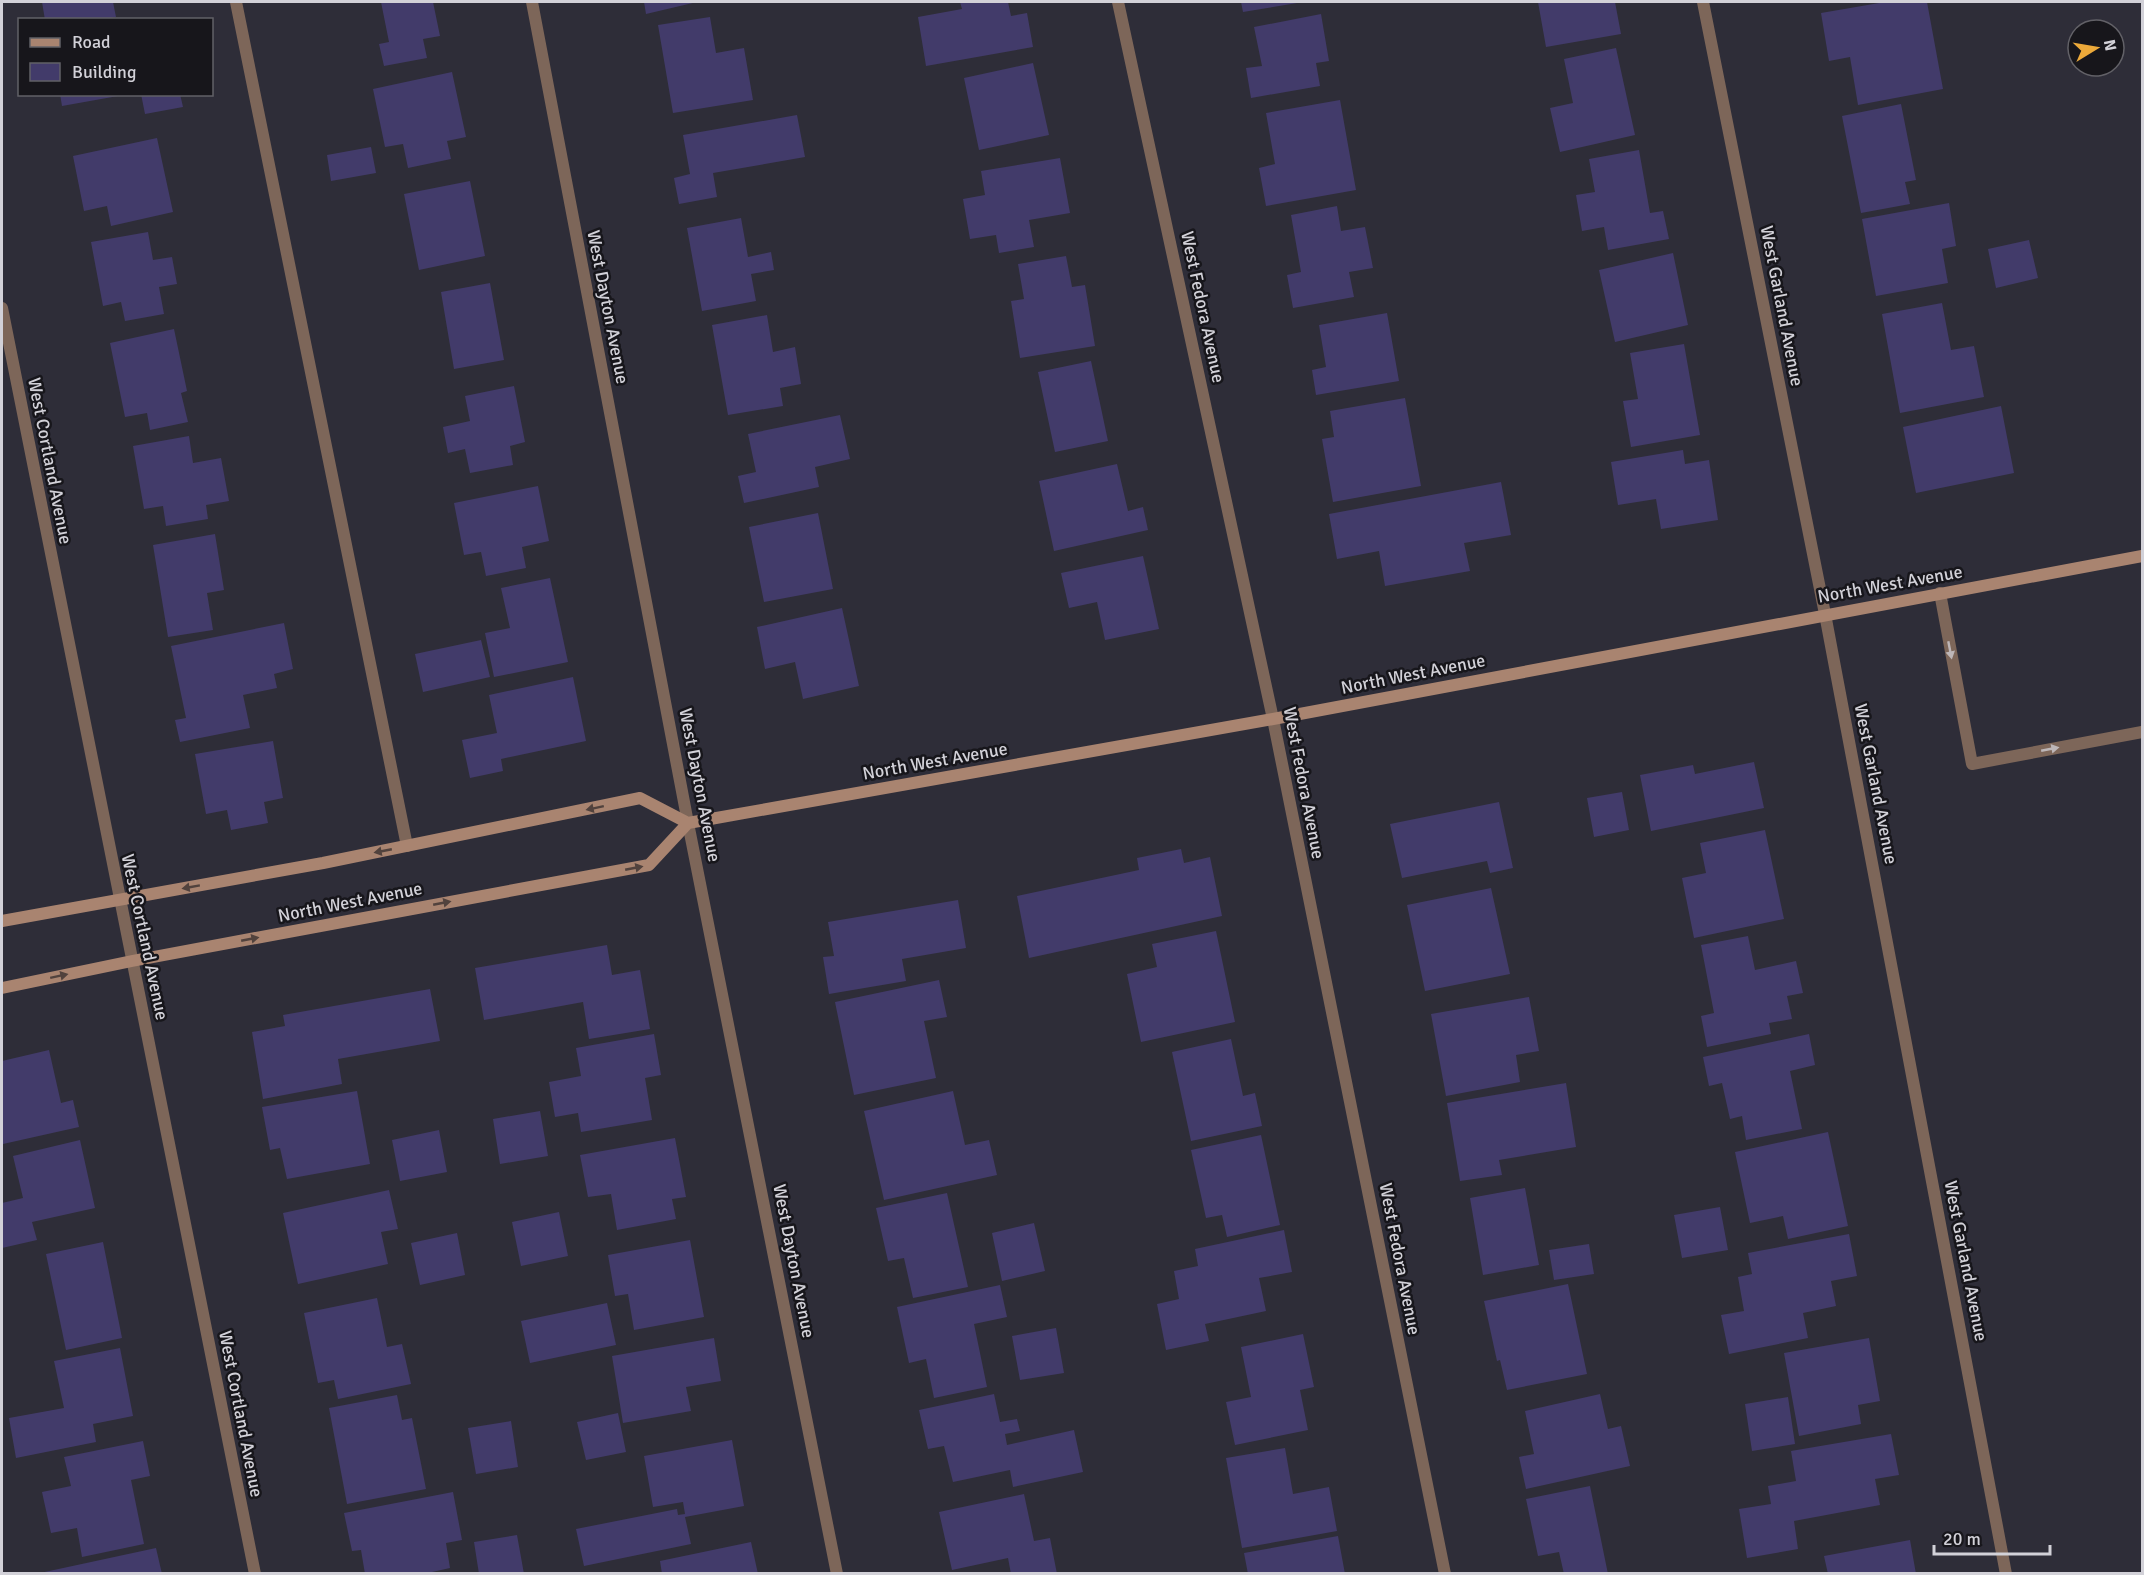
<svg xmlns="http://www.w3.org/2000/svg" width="2144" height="1575" font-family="Signika,sans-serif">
	<rect width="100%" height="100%" fill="#2e2d38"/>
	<path fill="#423b6a" d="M42 2H113L116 17 102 20H45Z
		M381 2H433L440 36 423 39 427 58 384 66 379 44 389 42Z
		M644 2H697L646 14Z
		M960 2H1008L1011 16 1027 13 1033 47 926 66 918 17 962 9Z
		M1241 2H1297V3L1243 12Z
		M1538 2H1615L1621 34 1546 47Z
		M1885 2H1927L1943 89 1858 105 1850 57 1829 61 1821 13Z
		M1321 14 1329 61 1316 63 1320 86 1251 98 1246 68 1262 66 1254 27Z
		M710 17 716 53 744 48 753 100 673 113 658 25Z
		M1616 48 1635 135 1560 152 1550 108 1573 103 1564 59Z
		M1033 63 1049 135 979 150 964 78Z
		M452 72 466 137 447 141 451 159 408 168 403 144 385 147 373 89Z
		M60 94H118V96L62 106Z
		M141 94H180L183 107 145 114Z
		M1340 100 1356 190 1266 206 1259 168 1275 164 1266 113Z
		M1901 104 1916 180 1905 182 1910 204 1861 213 1842 116Z
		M797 115 805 157 713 173 717 197 679 204 674 178 690 174 683 135Z
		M157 138 173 212 111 226 107 206 84 211 73 156Z
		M371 147 376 173 331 181 327 155Z
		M1639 150 1650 213 1663 211 1669 239 1608 250 1604 227 1582 231 1576 195 1595 192 1589 159Z
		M1060 158 1070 213 1029 220 1034 247 999 253 996 235 970 239 963 199 985 195 981 171Z
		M470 181 485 256 419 270 404 194Z
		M1949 203 1956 246 1942 249 1948 283 1876 296 1862 219Z
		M1337 206 1341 231 1365 227 1373 268 1349 272 1354 297 1293 308 1287 275 1301 272 1291 215Z
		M741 218 748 257 771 252 774 270 751 274 756 301 702 311 687 228Z
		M148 232 153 260 172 257 177 284 159 287 164 314 125 321 121 302 103 306 91 242Z
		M2029 240 2038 278 1996 288 1988 249Z
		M1673 253 1688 325 1615 342 1599 270Z
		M1066 256 1072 287 1085 285 1095 346 1020 358 1011 301 1024 299 1018 264Z
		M490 283 504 360 454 369 441 292Z
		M1942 303 1951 350 1974 346 1984 397 1900 413 1882 314Z
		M1387 313 1399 381 1316 395 1312 370 1326 367 1319 325Z
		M767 315 773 352 795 347 801 384 780 388 783 406 728 415 712 325Z
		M174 329 187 391 181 393 188 422 150 430 147 413 125 417 110 343Z
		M1684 344 1700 435 1631 447 1623 401 1638 399 1630 353Z
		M1091 361 1108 441 1055 452 1038 372Z
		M514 386 525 442 510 446 513 465 470 473 465 449 448 453 443 427 470 421 465 396Z
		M1405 398 1421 486 1333 502 1322 439 1334 437 1330 411Z
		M2001 406 2014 473 1916 493 1903 427Z
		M840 415 850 459 815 467 819 487 744 503 738 476 756 472 748 434Z
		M189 436 193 463 221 458 229 501 206 505 208 519 166 526 163 506 144 509 133 446Z
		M1683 450 1685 464 1709 460 1718 520 1661 529 1656 499 1618 505 1611 462Z
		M1117 464 1128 511 1143 507 1148 530 1054 551 1039 481Z
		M1501 482 1511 535 1464 543 1470 571 1385 586 1379 551 1337 559 1329 514Z
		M538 486 549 541 522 547 526 568 486 576 481 552 464 555 454 503Z
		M818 513 833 589 764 602 749 527Z
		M215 534 224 590 207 593 213 630 168 637 153 545Z
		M1143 556 1159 629 1105 640 1097 602 1069 608 1061 573Z
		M550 578 568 662 494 677 485 633 510 628 501 588Z
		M842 608 859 686 803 699 795 662 765 669 757 627Z
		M284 623 293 669 274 674 277 688 243 695 250 728 180 742 175 720 186 718 171 646Z
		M481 640 490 677 423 692 415 654Z
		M573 677 586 741 501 759 503 771 470 778 462 740 497 733 489 695Z
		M273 741 283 798 264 802 268 823 231 830 227 810 206 814 195 754Z
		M1754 762 1764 808 1651 831 1640 775 1693 765 1695 774Z
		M1622 792 1629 830 1594 837 1587 798Z
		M1499 802 1513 868 1490 873 1487 861 1402 878 1390 824Z
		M1765 830 1784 919 1694 938 1682 878 1706 873 1700 843Z
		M1181 849 1184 863 1210 857 1222 916 1029 958 1017 896 1139 870 1137 858Z
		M1491 888 1510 974 1425 991 1407 905Z
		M958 900 966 948 902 959 906 981 829 994 823 957 834 956 828 922Z
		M1216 931 1235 1022 1141 1042 1127 974 1157 967 1152 944Z
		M1748 936 1755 970 1796 961 1803 993 1787 996 1792 1019 1769 1023 1771 1034 1707 1047 1701 1016 1714 1013 1701 945Z
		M607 945 612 975 640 970 650 1029 589 1039 583 1002 484 1020 475 968Z
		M939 980 947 1017 924 1021 936 1078 854 1095 835 1002Z
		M430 989 440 1041 338 1059 342 1084 263 1099 252 1032 285 1026 283 1015Z
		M1529 997 1539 1051 1516 1055 1520 1082 1446 1096 1431 1014Z
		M654 1034 661 1075 645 1078 652 1120 581 1132 578 1113 555 1117 549 1082 581 1076 576 1048Z
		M1809 1034 1815 1065 1790 1071 1802 1129 1746 1140 1742 1116 1730 1119 1722 1083 1709 1086 1703 1057Z
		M1231 1039 1243 1096 1255 1093 1262 1126 1191 1141 1172 1052Z
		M49 1050 61 1103 73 1100 79 1127 3 1144 2 1135V1061Z
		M1566 1083 1576 1147 1499 1160 1502 1175 1460 1181 1447 1103Z
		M357 1091 370 1164 287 1179 280 1148 270 1150 262 1107Z
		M953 1091 965 1145 989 1140 997 1175 884 1200 864 1111Z
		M540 1111 548 1156 500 1164 493 1119Z
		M439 1130 447 1172 400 1181 392 1140Z
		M1828 1132 1848 1226 1788 1239 1783 1216 1750 1223 1735 1152Z
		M1261 1135 1280 1225 1227 1237 1222 1215 1206 1218 1191 1150Z
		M675 1138 686 1197 672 1199 676 1219 617 1230 611 1194 588 1197 580 1155Z
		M80 1140 95 1208 32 1222 37 1240 2 1248V1203L23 1198 13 1156Z
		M1525 1188 1539 1265 1483 1275 1470 1198Z
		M389 1190 398 1229 381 1232 388 1264 298 1284 283 1213Z
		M947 1193 968 1287 913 1298 904 1258 888 1261 876 1208Z
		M1720 1207 1728 1250 1682 1258 1674 1215Z
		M559 1212 568 1256 521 1266 512 1222Z
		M1034 1223 1045 1271 1002 1281 992 1233Z
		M1284 1230 1292 1272 1259 1278 1266 1311 1205 1324 1209 1341 1166 1350 1157 1304 1179 1299 1174 1271 1198 1266 1195 1249Z
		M457 1233 465 1275 420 1285 411 1243Z
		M1849 1234 1857 1276 1831 1281 1836 1306 1803 1313 1808 1338 1729 1354 1721 1315 1744 1311 1738 1277 1752 1274 1748 1253Z
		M690 1240 704 1317 634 1330 628 1294 615 1296 608 1255Z
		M103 1242 122 1338 66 1350 46 1254Z
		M1589 1244 1594 1274 1554 1280 1549 1250Z
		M1568 1284 1587 1374 1507 1390 1500 1360 1497 1361 1484 1301Z
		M1000 1285 1007 1317 974 1324 987 1387 934 1398 926 1359 909 1363 897 1307Z
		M377 1298 387 1347 402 1344 411 1384 338 1399 334 1380 318 1383 304 1313Z
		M607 1303 616 1345 530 1363 521 1321Z
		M1056 1328 1064 1373 1020 1380 1012 1336Z
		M1303 1334 1314 1387 1300 1390 1308 1430 1235 1445 1226 1402 1251 1397 1241 1347Z
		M714 1338 721 1381 686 1387 691 1411 623 1423 612 1356Z
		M1869 1338 1880 1401 1858 1405 1861 1424 1799 1436 1784 1353Z
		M120 1348 133 1416 93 1424 96 1442 16 1458 9 1418 64 1408 54 1361Z
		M994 1394 1000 1422 1017 1419 1020 1431 1005 1434 1007 1445 1074 1430 1083 1472 1013 1487 1010 1470 953 1482 944 1446 928 1449 919 1410Z
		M1600 1394 1608 1429 1621 1426 1630 1466 1526 1489 1519 1457 1534 1454 1525 1411Z
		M397 1395 402 1420 412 1418 426 1489 347 1504 329 1408Z
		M1788 1397 1795 1444 1752 1451 1745 1404Z
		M618 1413 626 1452 586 1460 577 1422Z
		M511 1421 518 1467 476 1474 468 1428Z
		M1891 1434 1899 1475 1875 1479 1880 1505 1794 1521 1798 1549 1747 1558 1739 1509 1771 1504 1768 1486 1796 1481 1791 1451Z
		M732 1440 744 1506 685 1517 691 1544 584 1566 576 1529 677 1509 678 1515 685 1514 683 1502 653 1507 644 1456Z
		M143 1441 150 1476 131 1480 144 1544 82 1557 77 1528 51 1533 42 1492 71 1486 64 1457Z
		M1285 1448 1293 1494 1329 1487 1337 1531 1242 1548 1226 1458Z
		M1590 1486 1608 1574H1564L1559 1552 1538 1556 1526 1499Z
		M453 1492 462 1540 446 1543 450 1568 423 1574H365L361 1550 352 1551 344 1513Z
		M1024 1494 1034 1541 1050 1538 1057 1574H1011L1008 1558 952 1570 939 1512Z
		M517 1535 524 1574H479L474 1542Z
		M1338 1536 1345 1574H1248L1244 1553Z
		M1910 1540 1916 1574H1828L1824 1556Z
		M751 1542 758 1574H662L660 1561Z
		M156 1548 162 1574H40V1573Z"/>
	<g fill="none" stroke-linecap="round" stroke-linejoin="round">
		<path stroke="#7d6659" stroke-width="12" d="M236 2 407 846
			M1940 593 1972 764 2142 732"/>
		<path stroke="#7d6659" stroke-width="12" d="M532 2 688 823 837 1574
			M1118 2 1273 719 1445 1574
			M1703 2 1825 614 2006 1574
			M2 308 255 1574"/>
		<path stroke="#a98470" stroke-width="12" d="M2 921 323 863 640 798 688 823
			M2 988 132 961 649 865 688 823 1273 719 2142 556"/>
	</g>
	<defs><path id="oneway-solid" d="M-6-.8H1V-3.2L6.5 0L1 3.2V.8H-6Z" transform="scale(1.5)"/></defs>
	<g fill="#bdb6b8">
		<use href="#oneway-solid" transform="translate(1950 650) rotate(79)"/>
		<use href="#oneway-solid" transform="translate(2050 749) rotate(-11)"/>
	</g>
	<g fill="#51423d">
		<use href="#oneway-solid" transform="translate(595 808) rotate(168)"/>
		<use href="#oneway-solid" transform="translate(383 851) rotate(169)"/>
		<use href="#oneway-solid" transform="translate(634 868) rotate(-11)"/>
		<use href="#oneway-solid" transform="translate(191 887) rotate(170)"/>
		<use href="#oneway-solid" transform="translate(442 903) rotate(-11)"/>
		<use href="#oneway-solid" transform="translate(250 939) rotate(-11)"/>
		<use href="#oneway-solid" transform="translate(59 976) rotate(-12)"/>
	</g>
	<g text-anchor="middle" stroke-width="5" stroke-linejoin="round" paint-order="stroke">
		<g font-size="18" fill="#d2d1d8" stroke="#17161b">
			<text transform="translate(1782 306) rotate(79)" y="6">West Garland Avenue</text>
			<text transform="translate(608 307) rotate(79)" y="6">West Dayton Avenue</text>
			<text transform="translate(1203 307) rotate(78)" y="6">West Fedora Avenue</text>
			<text transform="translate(50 461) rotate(79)" y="6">West Cortland Avenue</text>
			<text transform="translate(1890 584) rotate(-10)" y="6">North West Avenue</text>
			<text transform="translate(1413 674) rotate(-11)" y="6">North West Avenue</text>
			<text transform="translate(935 761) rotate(-10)" y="6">North West Avenue</text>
			<text transform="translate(1304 783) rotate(79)" y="6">West Fedora Avenue</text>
			<text transform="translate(1876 784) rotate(79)" y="6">West Garland Avenue</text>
			<text transform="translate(700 785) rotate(79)" y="6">West Dayton Avenue</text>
			<text transform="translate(350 902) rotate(-11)" y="6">North West Avenue</text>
			<text transform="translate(145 937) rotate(78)" y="6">West Cortland Avenue</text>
			<text transform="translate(1400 1259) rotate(79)" y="6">West Fedora Avenue</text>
			<text transform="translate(794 1261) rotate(79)" y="6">West Dayton Avenue</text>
			<text transform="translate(1966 1261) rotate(79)" y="6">West Garland Avenue</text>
			<text transform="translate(241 1414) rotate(79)" y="6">West Cortland Avenue</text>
		</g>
	</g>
	<rect width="2144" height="1575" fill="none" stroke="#d2d1d8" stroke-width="6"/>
	<rect x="18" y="18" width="195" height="78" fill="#17161b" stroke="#626167" stroke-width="1.5"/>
	<rect x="30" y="38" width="30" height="9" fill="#a98470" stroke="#626167" stroke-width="1.5"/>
	<text x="72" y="48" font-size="18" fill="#d2d1d8">Road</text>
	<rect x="30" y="63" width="30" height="18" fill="#423b6a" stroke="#626167" stroke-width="1.5"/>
	<text x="72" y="78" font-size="18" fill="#d2d1d8">Building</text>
	<g transform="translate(2096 48) rotate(79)"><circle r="28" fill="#17161b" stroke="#626167" stroke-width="1.5"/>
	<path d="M0-4.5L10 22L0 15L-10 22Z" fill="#eca93a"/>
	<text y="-9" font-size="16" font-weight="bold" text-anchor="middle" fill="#d2d1d8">N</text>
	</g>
	<path d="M1934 1545v9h116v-9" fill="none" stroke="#d2d1d8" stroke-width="3"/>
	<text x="1943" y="1545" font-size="18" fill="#d2d1d8" stroke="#17161b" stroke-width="4.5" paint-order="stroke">20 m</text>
</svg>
